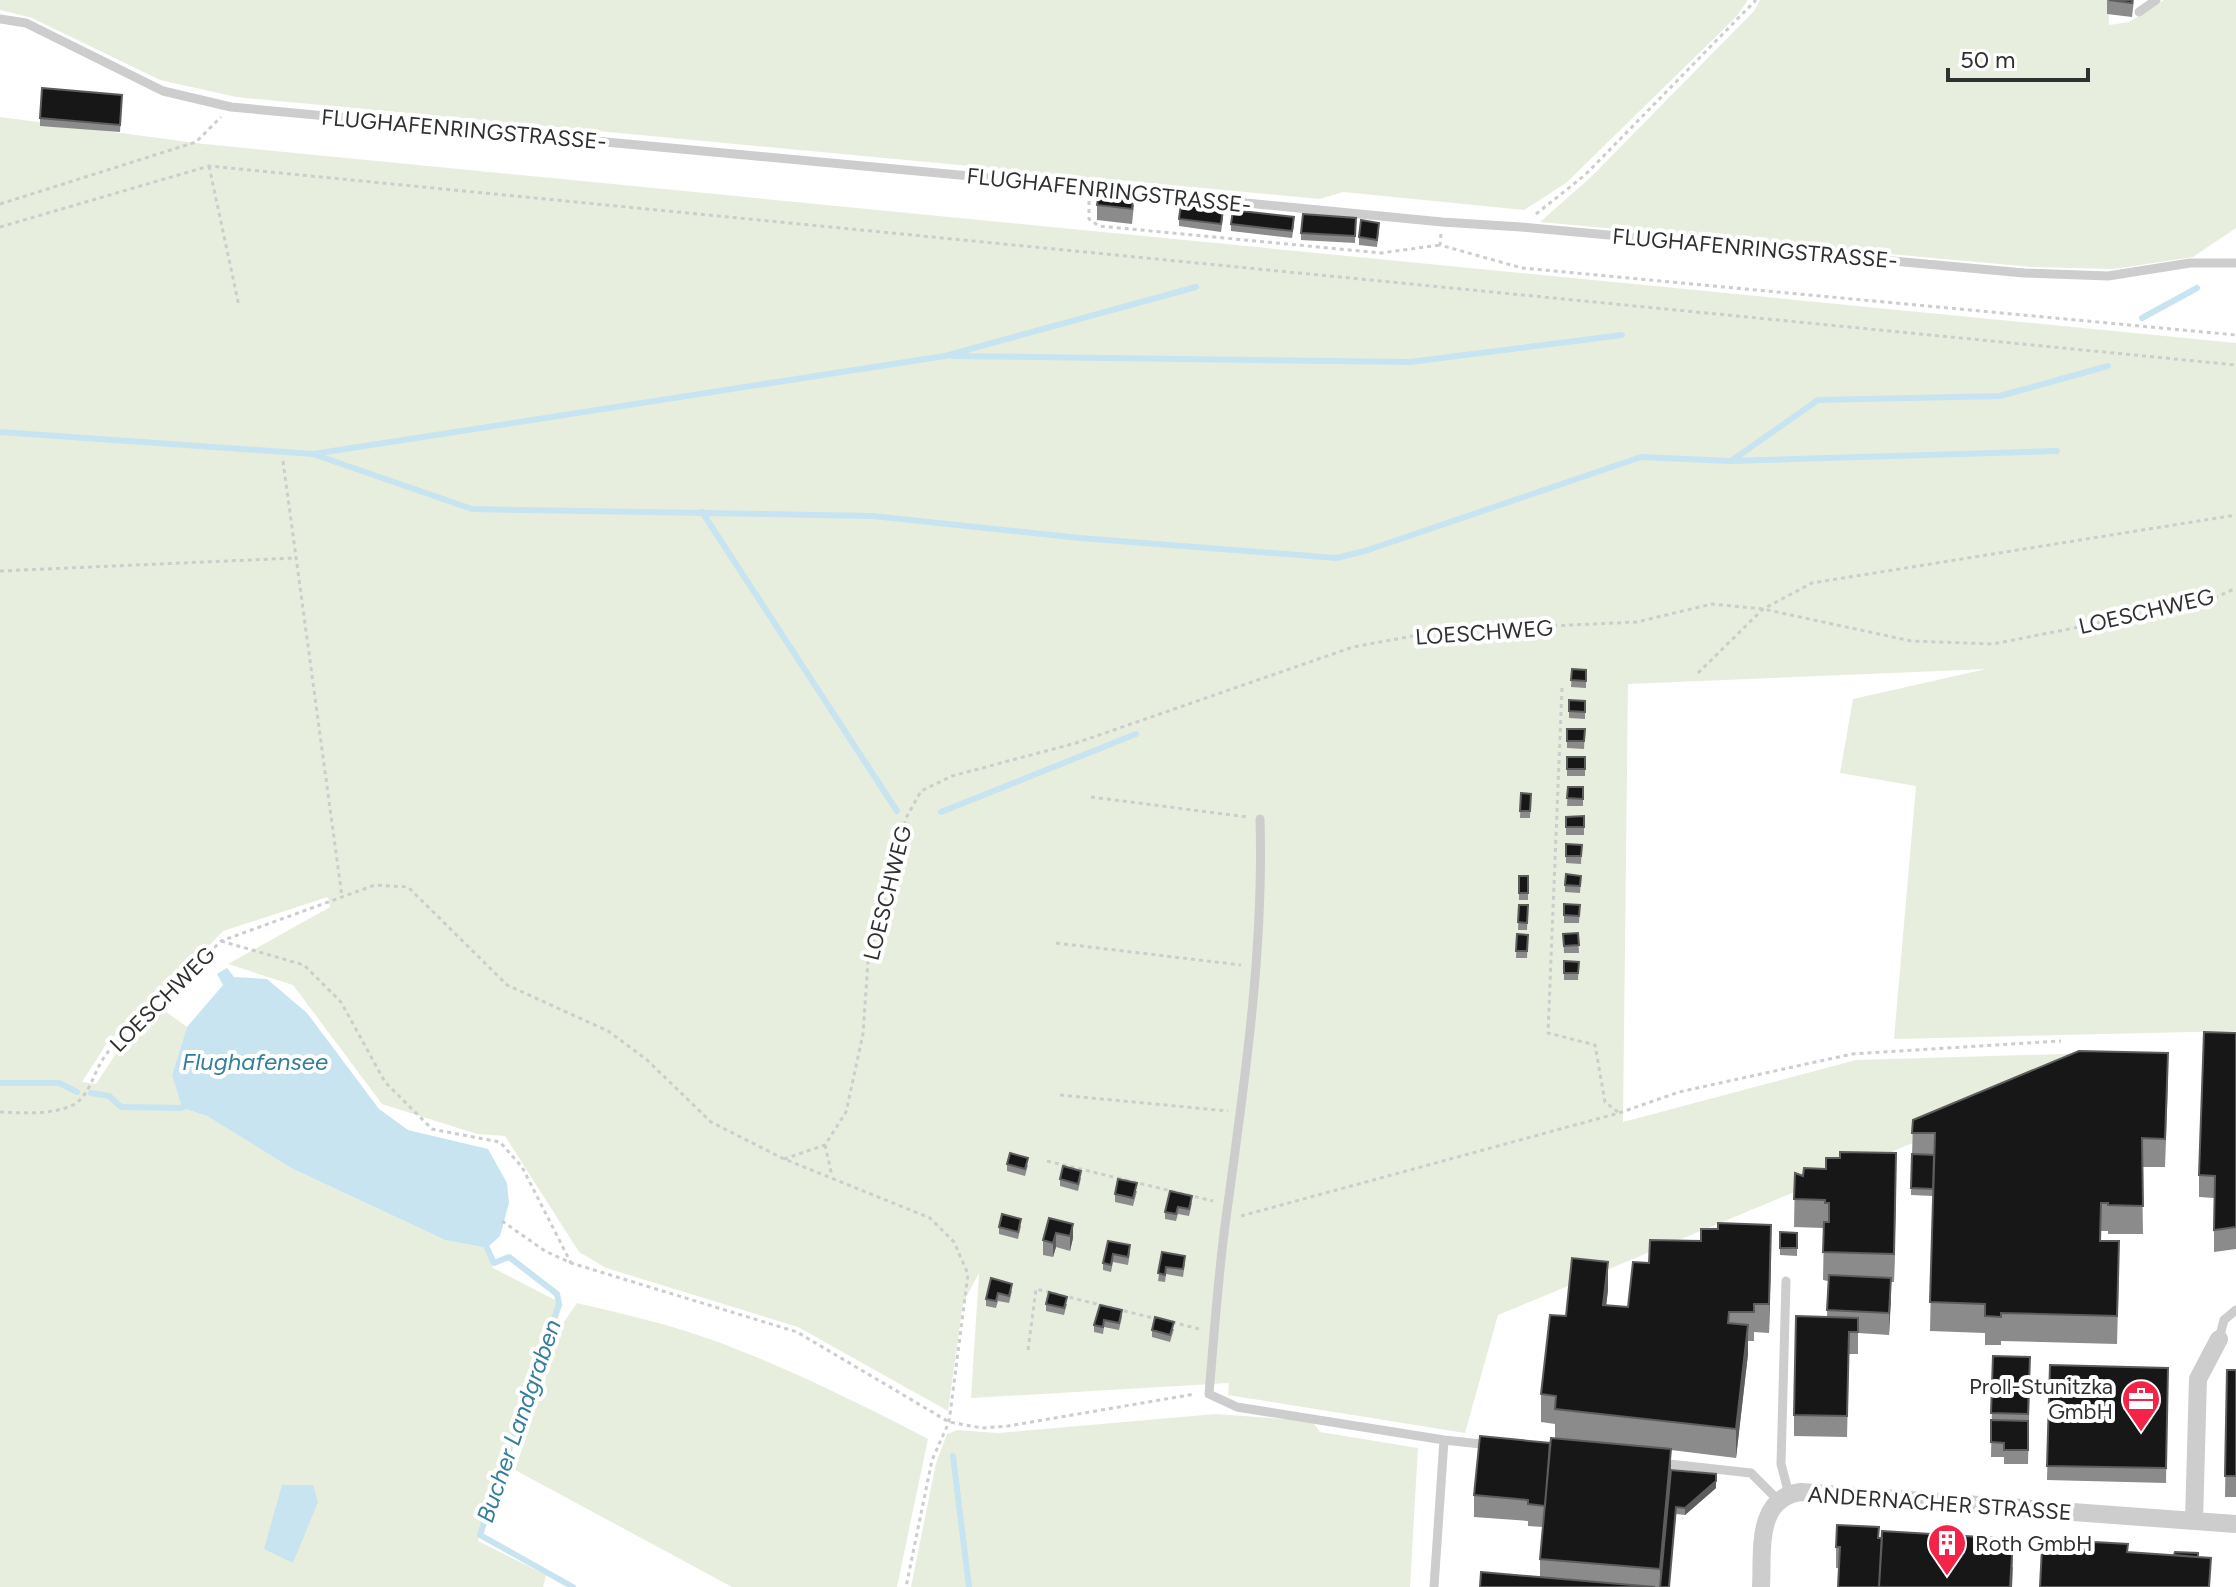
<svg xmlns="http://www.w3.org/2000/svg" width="2236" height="1587" font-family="Figtree,sans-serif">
	<rect width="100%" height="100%" fill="#fff"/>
	<path fill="#e8eedd" d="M0 0H1748L1736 17 1566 183 1524 210 1343 192 1320 199 236 97 160 80 32 18 0 10Z
		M1760 0H2108L2109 25 2129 22 2164 0H2236V228L2193 257 2114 269 2032 267 1540 222 1591 177 1754 11Z
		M0 117 204 144 2236 343V1031L1894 1039 1916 786 1840 773 1853 699 1986 669 1628 684 1623 1122 1856 1060 2132 1052 1498 1315 1465 1433 1228 1395 1229 1383 971 1398 979 1273 963 1303 948 1411 798 1327 606 1268 579 1252 505 1136 477 1134 382 1104 293 985 228 964 330 907 328 897 223 931 163 994 109 1040 82 1082 96 1084 117 1052 162 1009 187 1027 172 1075 182 1108 207 1116 291 1168 445 1240 487 1248 493 1268 563 1304 478 1541 546 1575 543 1587H0Z
		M577 1303C624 1314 672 1325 718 1342 790 1369 859 1403 928 1439L897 1587H732L515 1470 564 1322Z
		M1215 1414 1312 1421 1320 1432 1418 1448 1410 1587H911L936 1463 947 1434 957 1430 998 1433Z"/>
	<path fill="#c7e4f0" d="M227 968 234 977 267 979 307 1013 379 1109 408 1130 488 1149 507 1183 509 1203 500 1236 487 1248 445 1240 291 1168 207 1116 182 1108 172 1075 187 1027 223 985 217 974Z
		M282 1485H313L318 1502 293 1563 264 1549Z"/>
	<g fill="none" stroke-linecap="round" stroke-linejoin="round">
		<path stroke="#c7e4f0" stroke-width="6" d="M2142 318 2197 288
			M952 356 1410 362 1622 335
			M0 432 313 454 945 356 1196 287
			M313 454 472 509 873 516 1080 538 1336 558 1365 551 1641 457 1730 461 2057 451
			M1731 461 1818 400 2000 396 2108 366
			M702 512 897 811
			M941 812 1136 734
			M0 1083H59L77 1092
			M91 1093 109 1096 121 1107 182 1108
			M487 1248 494 1263 509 1257 557 1294 559 1304 480 1535 573 1587
			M953 1456 969 1587"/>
		<path stroke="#cdcdcd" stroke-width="3" stroke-dasharray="4 4" stroke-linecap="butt" d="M209 166 239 306
			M1089 201V219L1099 226 1381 253 1440 245
			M0 204 196 142 221 117
			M1536 214 1585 175 1756 0
			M0 227 209 166 2236 365
			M1441 234 1440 245 1522 268 2236 335
			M283 461 342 897
			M0 571 295 558
			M1698 673 1763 609 1812 583 2236 515
			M1562 688 1548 1033 1595 1045 1605 1102 1618 1112
			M1091 797 1248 817
			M221 941 304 965 341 1002 385 1082 432 1129 500 1142 522 1167 571 1263
			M1056 943 1241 965
			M1060 1095 1228 1111
			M0 1112C24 1113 51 1115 73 1105 89 1097 94 1072 103 1059 121 1031 153 1014 176 992 192 976 204 957 221 941L375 885 408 887 507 985 608 1031 646 1059 711 1122 784 1159 930 1218 954 1242 968 1274 949 1422 932 1460 906 1587
			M825 1145 832 1176
			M784 1159 825 1145 846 1112 863 1034 868 961 906 818 921 791 952 776 1076 743 1353 647 1440 631 1637 622 1712 604 1763 609 1911 641 1993 644 2206 602 2236 588
			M1047 1161 1213 1201
			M1241 1216 1619 1113 1679 1092 1852 1054 2061 1041
			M502 1221 545 1251 571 1263 797 1332 949 1422 982 1428 1008 1426 1195 1394
			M1172 1322 1199 1329
			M1028 1350 1036 1289 1157 1319"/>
		<path stroke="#cdcdcd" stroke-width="9" d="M2139 12 2156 0
			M0 19 26 23 163 91 231 107 1109 189
			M1124 191 1442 222 1521 227 2024 273 2108 276 2190 263H2236
			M1260 819C1264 952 1244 1086 1226 1218 1218 1276 1214 1335 1209 1394L1237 1407 1444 1440 1490 1445
			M1786 1281 1781 1464 1789 1494
			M2219 1339 2224 1320 2236 1310
			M1660 1463 1751 1473 1778 1500
			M1434 1587 1444 1440"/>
		<path stroke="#cdcdcd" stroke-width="18" d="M2194 1521 2198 1379 2219 1339
			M1761 1587C1763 1551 1755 1498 1801 1492L2236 1524"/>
	</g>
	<path fill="#8b8b8b" d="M2107 0H2134L2132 17 2107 14Z
		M122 102 120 132 40 126V118Z
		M1097 205H1134L1132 224 1097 220Z
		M1223 218 1221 232 1179 226V219Z
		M1356 218 1355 243 1301 240V233Z
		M1231 224 1294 225 1292 238 1231 231Z
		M1379 230 1377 247 1359 245V237Z
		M1572 669 1586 670V688L1571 687Z
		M1569 700 1585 701V719L1569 718Z
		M1567 729H1585L1584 749 1567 748Z
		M1567 757H1585V776H1567Z
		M1568 787H1583V806H1567Z
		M1521 793 1531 794 1530 818H1520Z
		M1584 816V835H1566V817Z
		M1566 844 1582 845 1581 864 1566 863Z
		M1519 876H1528V900H1519Z
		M1581 876 1580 893 1565 892V885Z
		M1519 905H1528L1527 930H1518Z
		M1580 905 1579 923H1564V915Z
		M1578 933 1579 953H1564L1563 934Z
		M1517 934 1528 935 1527 958H1516Z
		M1564 961 1579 962 1578 980H1564Z
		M2236 1033V1249L2214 1252V1198L2199 1197V1175Z
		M2168 1082 2165 1167H2142L2143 1234H2108V1231H2101V1241L2119 1270 2117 1344 2001 1341V1345H1985V1333L1930 1331 1933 1196 1911 1195 1913 1120Z
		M1007 1164 1028 1165 1025 1176 1007 1171Z
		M1795 1173 1803 1176 1896 1182 1894 1282H1891L1889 1335 1858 1333V1354H1849L1847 1437 1794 1436V1415L1827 1317 1828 1281 1823 1280 1824 1228 1794 1227Z
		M1081 1178 1078 1191 1060 1186V1179Z
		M1137 1191 1133 1206 1115 1202V1194Z
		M1170 1191 1192 1203 1189 1216 1178 1214 1176 1221 1165 1219V1212Z
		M1049 1218 1073 1238 1070 1251 1056 1247 1053 1257 1043 1255V1240Z
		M1021 1226 1018 1239 999 1234V1227Z
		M1780 1232 1797 1233V1256L1780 1255Z
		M1108 1241 1130 1252 1128 1265 1113 1262 1111 1272 1103 1270V1263Z
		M1162 1252 1185 1263 1183 1277 1166 1274 1165 1282 1158 1281Z
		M1771 1253 1769 1333 1754 1332V1341H1748V1354L1736 1458 1671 1450V1470L1716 1481V1488L1685 1515 1676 1514 1669 1587H1480L1540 1577V1559L1543 1527 1528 1526V1521L1474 1517V1495L1550 1443H1606L1555 1438V1424L1541 1422V1394L1566 1316 1608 1290 1606 1305 1628 1307 1649 1263Z
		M991 1278 1012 1291 1009 1303 998 1301 996 1308 986 1306V1299Z
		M1046 1304H1067L1064 1315 1046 1311Z
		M1122 1310V1317L1119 1330 1104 1327 1103 1334 1094 1332V1325Z
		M1174 1329 1170 1342 1152 1337V1330Z
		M1993 1356 2030 1379 2028 1464H2004V1457H1991Z
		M2050 1365 2168 1368 2166 1483 2047 1480Z
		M2227 1370H2236V1497H2225Z
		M1879 1538 2013 1567 2012 1587H1838L1839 1568H1836V1547Z"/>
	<path fill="#5d5d5d" d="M1896 1153V1182L1894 1282V1254Z
		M1073 1224V1238L1070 1251V1236Z
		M1771 1225V1253L1769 1333V1304Z
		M1056 1233V1247L1053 1257V1243Z
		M1608 1262V1290L1603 1333V1305Z
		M1891 1278V1300L1889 1335V1313Z
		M1748 1325V1354L1736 1458V1429Z
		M1671 1449V1477L1660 1587V1569Z
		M1716 1474V1488L1685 1515V1508Z
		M2013 1539 2012 1587H2010Z"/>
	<path fill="#171717" stroke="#5d5d5d" stroke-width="2" d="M2109 0H2132V3Z
		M42 88 122 95 120 125 40 118Z
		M1100 187 1134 191 1132 209 1097 205Z
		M1181 204 1223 210 1221 224 1179 219Z
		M1233 210 1294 217 1292 231 1231 224Z
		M1303 214 1356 218 1355 236 1301 233Z
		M1361 220 1379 223 1377 240 1359 237Z
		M1572 669 1586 670V681L1571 680Z
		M1569 700 1585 701V712L1569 711Z
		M1567 729H1585L1584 741H1567Z
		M1567 757H1585V769H1567Z
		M1568 787H1583V799L1567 798Z
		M1521 793 1531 794 1530 811H1520Z
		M1584 816V827H1566V817Z
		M1566 844 1582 845 1581 856H1566Z
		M1566 874 1581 876 1580 886 1565 885Z
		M1519 876H1528V893H1519Z
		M1564 904 1580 905 1579 916 1564 915Z
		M1519 905H1528L1527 923 1518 922Z
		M1578 933 1579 945 1564 946 1563 934Z
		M1517 934 1528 935 1527 951H1516Z
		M1564 961 1579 962 1578 973H1564Z
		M2204 1032 2236 1033V1227L2214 1230 2215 1176 2199 1175Z
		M2079 1051 2168 1053 2165 1139 2142 1138 2143 1206 2108 1205V1203H2101L2100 1241H2119L2117 1316 2001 1313V1317L1985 1316V1304L1930 1302 1935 1133H1912L1913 1120Z
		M1840 1152 1896 1153 1894 1254 1823 1252 1824 1222H1829V1203H1825V1200L1794 1199 1795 1173 1803 1176 1804 1168 1826 1169V1158H1840Z
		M1010 1153 1028 1158 1025 1169 1007 1164Z
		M1912 1154 1934 1155 1933 1189 1911 1188Z
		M1063 1166 1081 1171 1078 1184 1060 1179Z
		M1118 1179 1137 1183 1133 1198 1115 1194Z
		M1170 1191 1192 1196 1189 1209 1178 1207 1176 1214 1165 1212Z
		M1002 1214 1021 1219 1018 1232 999 1227Z
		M1049 1218 1073 1224 1070 1236 1056 1233 1053 1243 1043 1240Z
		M1718 1223 1771 1225 1769 1304H1754V1312H1729L1728 1323 1748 1325 1736 1429 1555 1409 1556 1396 1541 1394 1550 1315 1566 1316 1572 1258 1608 1262 1603 1305 1628 1307 1633 1262 1649 1263 1650 1240 1701 1241V1229H1718Z
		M1780 1232 1797 1233V1248H1780Z
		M1108 1241 1130 1245 1128 1257 1113 1254 1111 1265 1103 1263Z
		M1162 1252 1185 1256 1183 1269 1166 1267 1165 1275 1158 1273Z
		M1829 1275 1891 1278 1889 1313 1827 1310Z
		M991 1278 1012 1284 1009 1296 998 1293 996 1301 986 1299Z
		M1049 1292 1067 1297 1064 1308 1046 1304Z
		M1100 1305 1122 1310 1119 1323 1104 1320 1103 1327 1094 1325Z
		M1796 1316 1858 1318V1332H1849L1847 1416 1794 1415Z
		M1155 1317 1174 1322 1170 1335 1152 1330Z
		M1993 1356 2030 1357 2028 1414 1991 1413Z
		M2050 1365 2168 1368 2166 1468 2047 1466Z
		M2227 1370H2236V1476H2225Z
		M1991 1420 2028 1421V1450H2004V1443L1991 1442Z
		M1480 1436 1550 1443 1545 1506 1528 1504V1500L1474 1495Z
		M1551 1438 1671 1449 1660 1569 1540 1559Z
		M1671 1470 1716 1474V1481L1685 1508 1676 1507 1669 1587H1660Z
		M1837 1525 1879 1527 1878 1538H1882L1879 1587H1838L1840 1547H1836Z
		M1882 1531 2013 1539 2010 1587H1879Z
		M2094 1542 2128 1544 2127 1552 2211 1558 2209 1587H2040L2042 1547 2094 1550Z
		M2058 1545 2079 1546V1550L2057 1548Z
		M2175 1552 2198 1553V1557L2174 1555Z
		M1481 1572 1655 1587H1480Z"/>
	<defs>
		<g id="office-pin" transform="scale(2)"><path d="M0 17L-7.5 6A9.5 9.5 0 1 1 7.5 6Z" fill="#f62348" stroke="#fff"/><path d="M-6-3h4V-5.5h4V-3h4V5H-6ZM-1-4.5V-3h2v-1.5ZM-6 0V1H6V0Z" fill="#fff"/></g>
		<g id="building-pin" transform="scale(2)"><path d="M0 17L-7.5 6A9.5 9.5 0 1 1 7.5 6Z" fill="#f62348" stroke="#fff"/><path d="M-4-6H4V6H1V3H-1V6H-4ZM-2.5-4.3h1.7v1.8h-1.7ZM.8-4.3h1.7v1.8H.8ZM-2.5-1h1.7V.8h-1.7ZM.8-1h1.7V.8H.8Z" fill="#fff"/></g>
	</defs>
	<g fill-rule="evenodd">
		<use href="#office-pin" x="2141" y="1399"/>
		<use href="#building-pin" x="1947" y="1543"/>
	</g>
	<g text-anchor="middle" stroke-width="8" stroke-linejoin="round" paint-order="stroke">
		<g font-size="22" fill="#303030" stroke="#fff">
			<text transform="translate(464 129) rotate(5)" y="8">FLUGHAFENRINGSTRASSE-</text>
			<text transform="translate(1109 190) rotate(6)" y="8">FLUGHAFENRINGSTRASSE-</text>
			<text transform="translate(1755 248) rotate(5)" y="8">FLUGHAFENRINGSTRASSE-</text>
			<text transform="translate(2146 611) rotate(-13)" y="8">LOESCHWEG</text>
			<text transform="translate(1484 632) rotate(-4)" y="8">LOESCHWEG</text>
			<text transform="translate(887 893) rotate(-76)" y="8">LOESCHWEG</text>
			<text transform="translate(162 999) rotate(-45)" y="8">LOESCHWEG</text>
			<text transform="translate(1940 1503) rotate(4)" y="8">ANDERNACHER STRASSE</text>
		</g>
		<g font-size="22" fill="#303030" stroke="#fff" text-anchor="end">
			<text x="2113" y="1394">Proll-Stunitzka<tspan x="2113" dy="25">GmbH</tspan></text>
			<text x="1975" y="1551" text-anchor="start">Roth GmbH</text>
		</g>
		<g font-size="24" font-style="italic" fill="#357e9b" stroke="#fff">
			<text x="255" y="1070">Flughafensee</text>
			<text transform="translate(519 1421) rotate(-71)" y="8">Bucher Landgraben</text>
		</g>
	</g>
	<path d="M1948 68v12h140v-12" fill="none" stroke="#303030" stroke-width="4"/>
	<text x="1960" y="68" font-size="24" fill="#303030" stroke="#ffffff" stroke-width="6" paint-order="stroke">50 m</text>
</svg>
